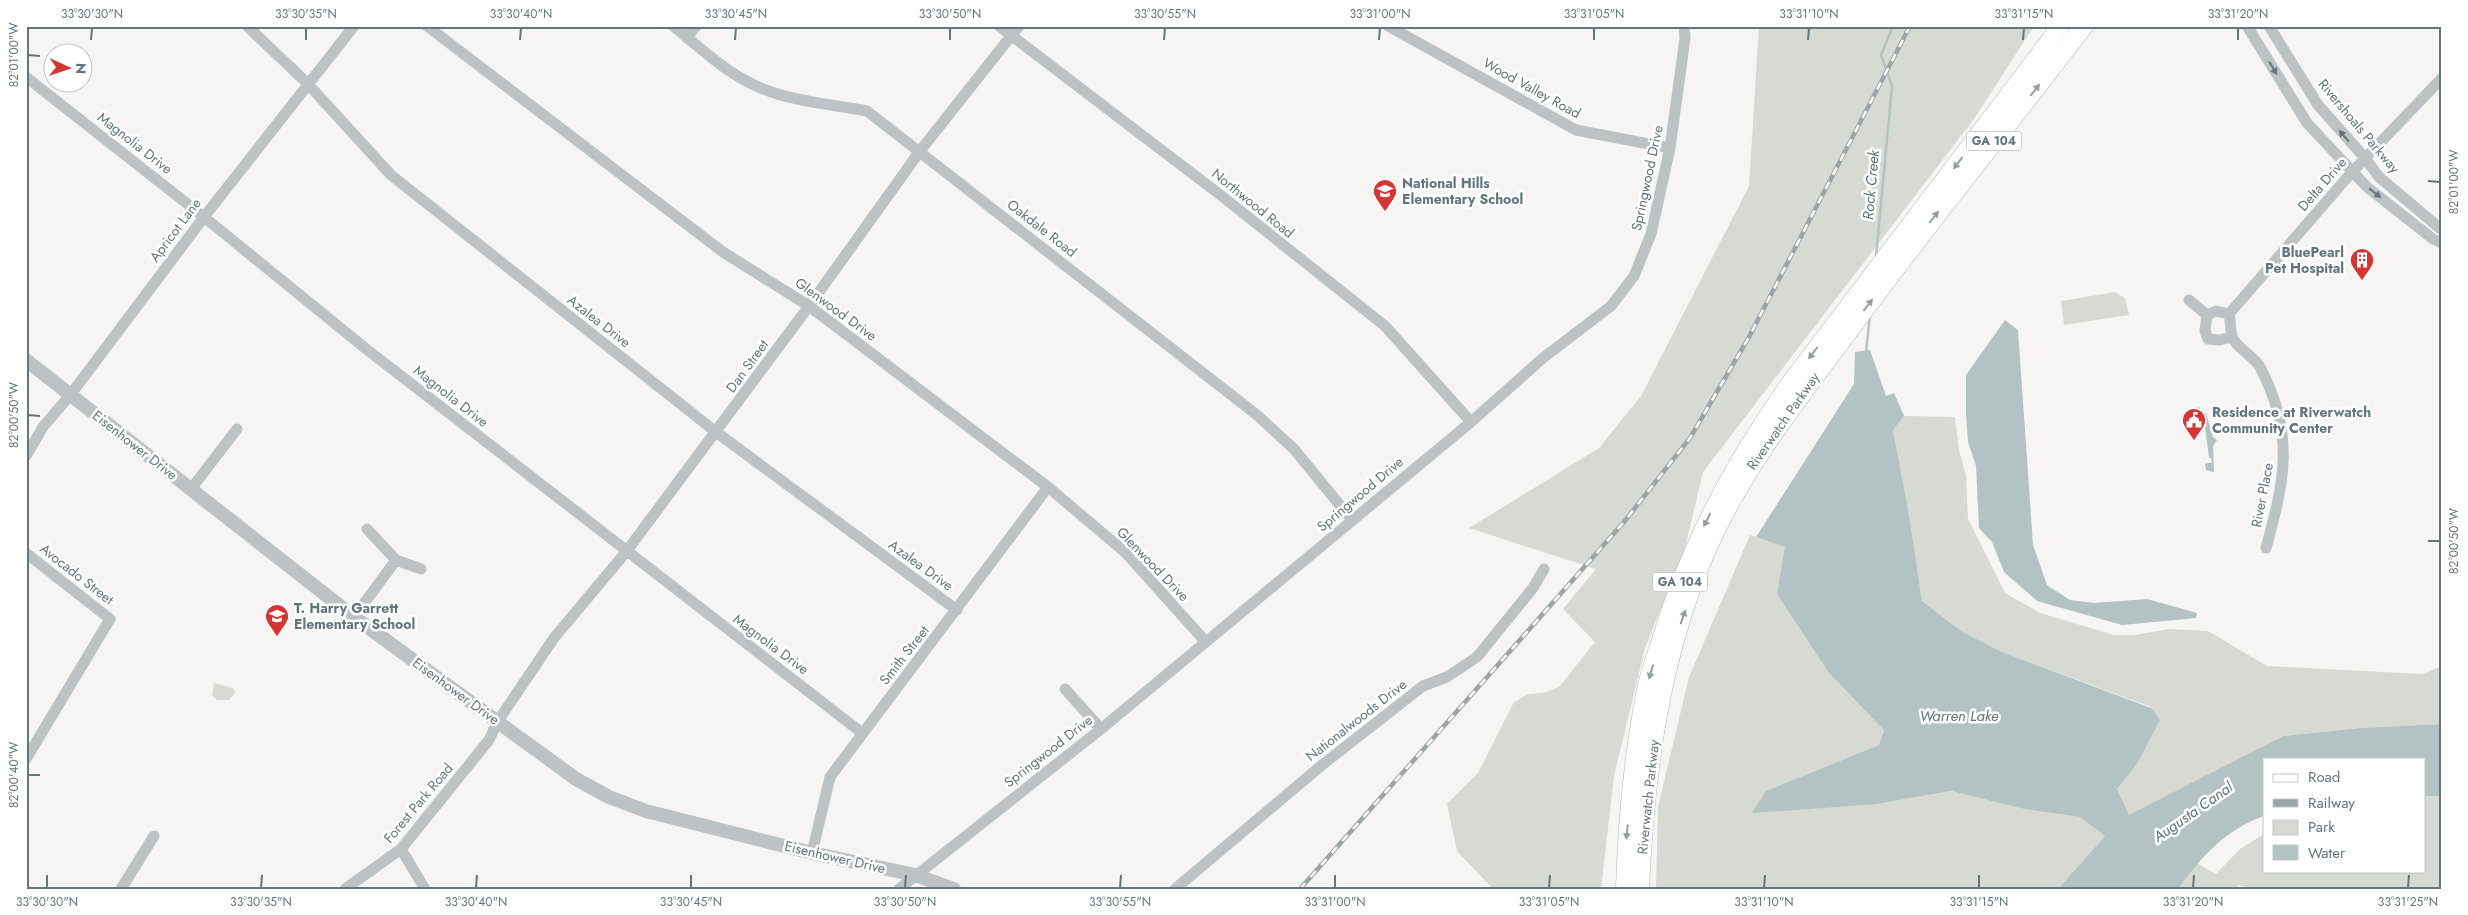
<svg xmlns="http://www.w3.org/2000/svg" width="2468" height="915" font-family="Jost,sans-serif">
	<rect width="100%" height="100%" fill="#f6f5f3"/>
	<path fill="#d7dad2" d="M1759 26H2034L1974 119 1703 472 1684 552 1645 648 1614 776 1601 889H1493L1457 851 1447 804 1478 773 1514 702 1528 694 1543 693 1559 687 1595 642 1563 609 1596 569 1469 528 1599 448 1641 396 1749 186Z
		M2115 292 2125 298 2129 315 2064 325 2061 301Z
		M1904 416 1955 417 1959 450 1966 476 1968 519 2005 593 2040 613 2114 635H2135L2169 629 2208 631 2267 666 2422 674 2442 666V724L2360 728 2283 736 2129 816 2117 789 2137 764 2151 707 2002 652 1961 631 1922 601 1909 514 1893 430Z
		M1750 535 1786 547 1829 673 1884 729 1879 745 1766 791 1877 804 1951 791 2024 809 2080 817 2105 836 2058 889H1656L1658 807 1689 677Z
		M214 683 233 688 235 693 229 700H217L212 695Z
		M2424 796H2442V889H2252L2238 885V889H2178L2196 863 2216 874 2240 849 2264 834V871H2424Z"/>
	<path fill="#b3c3c4" d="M2005 320 2018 330 2033 545 2047 585 2070 600 2094 603 2147 599 2197 613 2196 618 2122 625 2037 601 2004 572 1992 542 1979 528 1976 466 1968 442 1966 415V375Z
		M1870 350 1886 396 1894 393 1904 416 1893 430 1909 514 1922 601 1961 631 2002 652 2151 708 2160 720 2137 764 2117 789 2129 815 2283 736 2360 728 2442 724V796H2424V759H2264V816C2225 830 2202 856 2178 889H2058L2105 836 2080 817 2024 809 1951 791 1877 804 1752 813 1766 791 1879 745 1884 730 1829 673 1777 594 1785 547 1756 537 1854 384 1855 352Z
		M2199 407 2202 415 2206 413 2213 437 2217 440 2213 446 2214 472 2206 470 2205 464 2212 462 2211 458H2209L2205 427 2207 426 2206 423 2195 424 2193 410Z"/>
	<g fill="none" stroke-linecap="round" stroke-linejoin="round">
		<path stroke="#b3c3c4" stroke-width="2.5" d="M1876 257 1892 86 1881 55 1893 26
			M1866 352 1870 315"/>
		<g stroke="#b0b6b8" stroke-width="19">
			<path id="primary" d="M1625 889C1627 822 1633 755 1646 690 1649 674 1655 658 1660 643 1688 548 1734 462 1792 381L2061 26
				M1640 889C1645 774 1660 658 1706 552 1740 474 1792 407 1843 339 1921 233 2004 131 2084 26"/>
		</g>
		<path stroke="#bdc2c4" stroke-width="11" d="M247 26 307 83 391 175 716 432 957 610
			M427 26 723 252 809 306 1048 487 1126 553 1205 641
			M673 26C698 46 722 69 750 83 785 101 829 104 867 111L1257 415 1294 449 1352 520
			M999 26 1223 197 1385 326 1471 422
			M1388 26 1576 130 1670 148
			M2247 26 2307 123 2367 187 2433 239 2442 243
			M2269 26 2318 105 2365 158 2379 177 2442 230
			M687 38 696 26
			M26 77 204 217 365 348 862 733
			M2189 300 2207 315
			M2229 314 2352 172 2442 78
			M2229 314C2231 321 2230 330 2232 336 2234 346 2255 357 2260 367 2295 434 2285 479 2266 548
			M2229 314 2216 311 2207 315 2205 331 2208 339 2220 340 2232 337
			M26 456 43 427 71 394 204 217 354 26
			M191 489 237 429
			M367 529 396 560 421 569
			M26 553 110 619 26 759
			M354 617 396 560
			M1065 689 1101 729
			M401 849 425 889
			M812 853 830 777 1048 487
			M121 889 154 836
			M345 889 401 849 489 740 498 721 554 638 626 552 809 306 920 151 1019 26
			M899 889 1101 729 1471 422 1543 358 1611 306 1634 276 1651 234 1670 148 1685 38 1684 26
			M1175 889 1322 765 1423 686 1447 677 1477 657 1533 588 1544 569"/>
		<path stroke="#bdc2c4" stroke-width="14" d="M26 360 354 617 576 779 609 797 646 811 812 853 915 875 954 889"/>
		<use href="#primary" stroke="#fff" stroke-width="18"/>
		<g stroke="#9ba4a7" stroke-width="4.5">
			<path id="rail" d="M1300 889 1624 522 1690 438 1749 337 1910 26"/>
		</g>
		<use href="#rail" stroke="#fff" stroke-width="2.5" stroke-dasharray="8" stroke-linecap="butt"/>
	</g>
	<defs><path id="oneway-solid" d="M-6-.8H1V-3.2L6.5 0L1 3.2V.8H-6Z" transform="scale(1.25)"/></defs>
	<g fill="#63767b">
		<use href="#oneway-solid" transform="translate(2273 68) rotate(59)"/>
		<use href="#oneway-solid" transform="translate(2344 136) rotate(-131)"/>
		<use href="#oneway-solid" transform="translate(2375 193) rotate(38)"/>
	</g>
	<g fill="#929fa3">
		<use href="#oneway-solid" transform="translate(2035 90) rotate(-52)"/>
		<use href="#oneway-solid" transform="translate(1958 163) rotate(128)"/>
		<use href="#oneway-solid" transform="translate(1934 217) rotate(-52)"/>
		<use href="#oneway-solid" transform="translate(1868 305) rotate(-53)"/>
		<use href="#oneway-solid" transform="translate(1813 353) rotate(127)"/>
		<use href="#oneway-solid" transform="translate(1707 520) rotate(117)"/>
		<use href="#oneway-solid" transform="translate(1683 617) rotate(-71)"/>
		<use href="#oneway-solid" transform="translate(1651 672) rotate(107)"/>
		<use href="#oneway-solid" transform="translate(1627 832) rotate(96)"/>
	</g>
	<path fill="none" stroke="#63767b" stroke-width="2" d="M91 40 92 28M306 40V28M520 40 521 28M735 40 736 28M950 40V28M1164 40 1165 28M1379 40 1380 28M1594 40V28M1808 40 1809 28M2023 40 2024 28M2238 40V28M28 55 40 56M2428 181 2440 182M28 415 40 416M2428 541H2440M28 775H40M47 888V875M261 888 262 875M476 888 477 875M691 888V875M905 888 906 875M1120 888 1121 875M1335 888V875M1549 888 1550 875M1764 888 1765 875M1979 888V875M2193 888 2194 875M2408 888 2409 875"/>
	<defs>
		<g id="school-pin" transform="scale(1.25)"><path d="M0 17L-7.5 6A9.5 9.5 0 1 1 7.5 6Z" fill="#d53533" stroke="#fff"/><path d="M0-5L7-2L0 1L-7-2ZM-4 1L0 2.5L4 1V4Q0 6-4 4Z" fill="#fff"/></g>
		<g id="building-pin" transform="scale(1.25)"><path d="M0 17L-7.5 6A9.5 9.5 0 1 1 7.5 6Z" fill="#d53533" stroke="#fff"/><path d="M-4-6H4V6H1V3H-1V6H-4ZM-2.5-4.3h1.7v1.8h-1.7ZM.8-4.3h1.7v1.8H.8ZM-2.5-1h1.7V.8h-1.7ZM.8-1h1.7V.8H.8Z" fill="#fff"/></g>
		<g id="civic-pin" transform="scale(1.25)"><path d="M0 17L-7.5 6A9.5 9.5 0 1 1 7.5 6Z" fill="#d53533" stroke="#fff"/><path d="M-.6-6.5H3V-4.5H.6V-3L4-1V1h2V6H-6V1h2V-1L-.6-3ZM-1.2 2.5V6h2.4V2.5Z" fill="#fff"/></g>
	</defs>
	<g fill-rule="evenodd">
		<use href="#school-pin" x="1385" y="191"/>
		<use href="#building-pin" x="2362" y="260"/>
		<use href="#civic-pin" x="2194" y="420"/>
		<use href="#school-pin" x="277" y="616"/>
	</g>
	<g text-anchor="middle" stroke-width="5" stroke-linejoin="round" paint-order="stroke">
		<g fill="#fff" stroke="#929fa3" stroke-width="1">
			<rect x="1966.5" y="131.5" width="55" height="19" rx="4"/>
			<rect x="1652.5" y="572.5" width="55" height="19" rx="4"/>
		</g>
		<g font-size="12" font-weight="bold" fill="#63767b">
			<text x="1994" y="145">GA 104</text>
			<text x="1680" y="586">GA 104</text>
		</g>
		<g font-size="14" fill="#63767b" stroke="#fff">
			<text transform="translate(1532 88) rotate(29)" y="5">Wood Valley Road</text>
			<text transform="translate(2359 126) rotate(50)" y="5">Rivershoals Parkway</text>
			<text transform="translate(135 143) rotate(38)" y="5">Magnolia Drive</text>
			<text transform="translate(1647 178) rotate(-78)" y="5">Springwood Drive</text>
			<text transform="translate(2322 184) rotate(-49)" y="5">Delta Drive</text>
			<text transform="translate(1253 203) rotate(39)" y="5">Northwood Road</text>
			<text transform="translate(1042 228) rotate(38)" y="5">Oakdale Road</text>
			<text transform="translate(175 230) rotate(-53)" y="5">Apricot Lane</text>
			<text transform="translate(836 309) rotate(36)" y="5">Glenwood Drive</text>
			<text transform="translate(599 321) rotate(38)" y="5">Azalea Drive</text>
			<text transform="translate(747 366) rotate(-54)" y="5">Dan Street</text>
			<text transform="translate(451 396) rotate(38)" y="5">Magnolia Drive</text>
			<text transform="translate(1783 421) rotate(-55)" y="5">Riverwatch Parkway</text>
			<text transform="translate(135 445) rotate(38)" y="5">Eisenhower Drive</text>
			<text transform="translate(1360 494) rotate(-40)" y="5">Springwood Drive</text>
			<text transform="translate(2262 495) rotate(-79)" y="5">River Place</text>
			<text transform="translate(1153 564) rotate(46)" y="5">Glenwood Drive</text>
			<text transform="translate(921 565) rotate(36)" y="5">Azalea Drive</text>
			<text transform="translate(77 574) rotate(38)" y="5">Avocado Street</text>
			<text transform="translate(771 644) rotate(37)" y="5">Magnolia Drive</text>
			<text transform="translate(904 655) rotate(-52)" y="5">Smith Street</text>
			<text transform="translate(456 691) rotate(36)" y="5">Eisenhower Drive</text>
			<text transform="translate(1356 720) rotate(-38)" y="5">Nationalwoods Drive</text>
			<text transform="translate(1048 751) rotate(-38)" y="5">Springwood Drive</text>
			<text transform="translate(1648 797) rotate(-84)" y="5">Riverwatch Parkway</text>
			<text transform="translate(418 803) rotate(-50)" y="5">Forest Park Road</text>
			<text transform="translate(835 857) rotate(13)" y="5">Eisenhower Drive</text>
		</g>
		<g font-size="14" font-weight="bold" fill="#63767b" stroke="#fff" text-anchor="start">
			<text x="1402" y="188">National Hills<tspan x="1402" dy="16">Elementary School</tspan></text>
			<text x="2344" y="257" text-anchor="end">BluePearl<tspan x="2344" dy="16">Pet Hospital</tspan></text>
			<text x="2212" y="417">Residence at Riverwatch<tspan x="2212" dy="16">Community Center</tspan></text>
			<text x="294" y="613">T. Harry Garrett<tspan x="294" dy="16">Elementary School</tspan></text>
		</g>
		<g font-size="15" font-style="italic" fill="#5e7677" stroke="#fff">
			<text transform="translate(1871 185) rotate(-85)" y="5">Rock Creek</text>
			<text x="1959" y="721">Warren Lake</text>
			<text transform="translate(2193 812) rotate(-35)" y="5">Augusta Canal</text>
		</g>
	</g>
	<rect width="2468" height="915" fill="none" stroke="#ffffff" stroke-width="55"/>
	<rect x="2263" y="758" width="162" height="115" fill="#ffffff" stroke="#c1c8ca"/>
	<rect x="2273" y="774" width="25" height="8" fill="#ffffff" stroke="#c1c8ca"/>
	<text x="2308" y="782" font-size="15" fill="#63767b">Road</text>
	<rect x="2273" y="799" width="25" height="8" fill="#9ba4a7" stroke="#c1c8ca"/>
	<text x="2308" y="808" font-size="15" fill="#63767b">Railway</text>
	<rect x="2273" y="820" width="25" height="15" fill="#d7dad2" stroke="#c1c8ca"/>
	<text x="2308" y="832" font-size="15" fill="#63767b">Park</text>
	<rect x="2273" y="845" width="25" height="15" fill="#b3c3c4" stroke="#c1c8ca"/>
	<text x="2308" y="858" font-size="15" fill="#63767b">Water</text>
	<g transform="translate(68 68) rotate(93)"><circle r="24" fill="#ffffff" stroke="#c1c8ca"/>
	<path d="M0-4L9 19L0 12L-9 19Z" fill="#d53533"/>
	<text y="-8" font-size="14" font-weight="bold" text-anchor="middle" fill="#63767b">N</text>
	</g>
	<rect x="28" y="28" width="2412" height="860" fill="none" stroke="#63767b" stroke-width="2"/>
	<g font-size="12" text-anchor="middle" fill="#63767b">
		<text x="92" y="18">33°30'30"N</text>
		<text x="306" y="18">33°30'35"N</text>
		<text x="521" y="18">33°30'40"N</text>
		<text x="736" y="18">33°30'45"N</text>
		<text x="950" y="18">33°30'50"N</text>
		<text x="1165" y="18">33°30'55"N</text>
		<text x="1380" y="18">33°31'00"N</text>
		<text x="1594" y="18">33°31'05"N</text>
		<text x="1809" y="18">33°31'10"N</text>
		<text x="2024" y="18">33°31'15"N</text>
		<text x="2238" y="18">33°31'20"N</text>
		<text transform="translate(14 55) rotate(-90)" y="4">82°01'00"W</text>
		<text transform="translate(2454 182) rotate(-90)" y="4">82°01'00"W</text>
		<text transform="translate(14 415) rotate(-90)" y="4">82°00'50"W</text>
		<text transform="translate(2454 541) rotate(-90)" y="4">82°00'50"W</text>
		<text transform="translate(14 775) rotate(-90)" y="4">82°00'40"W</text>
		<text x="47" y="906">33°30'30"N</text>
		<text x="261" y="906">33°30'35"N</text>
		<text x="476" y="906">33°30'40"N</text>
		<text x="691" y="906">33°30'45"N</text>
		<text x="905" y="906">33°30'50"N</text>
		<text x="1120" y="906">33°30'55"N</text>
		<text x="1335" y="906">33°31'00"N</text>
		<text x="1549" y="906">33°31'05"N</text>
		<text x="1764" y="906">33°31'10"N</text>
		<text x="1979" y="906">33°31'15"N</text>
		<text x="2193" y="906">33°31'20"N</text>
		<text x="2408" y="906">33°31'25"N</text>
	</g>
</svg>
